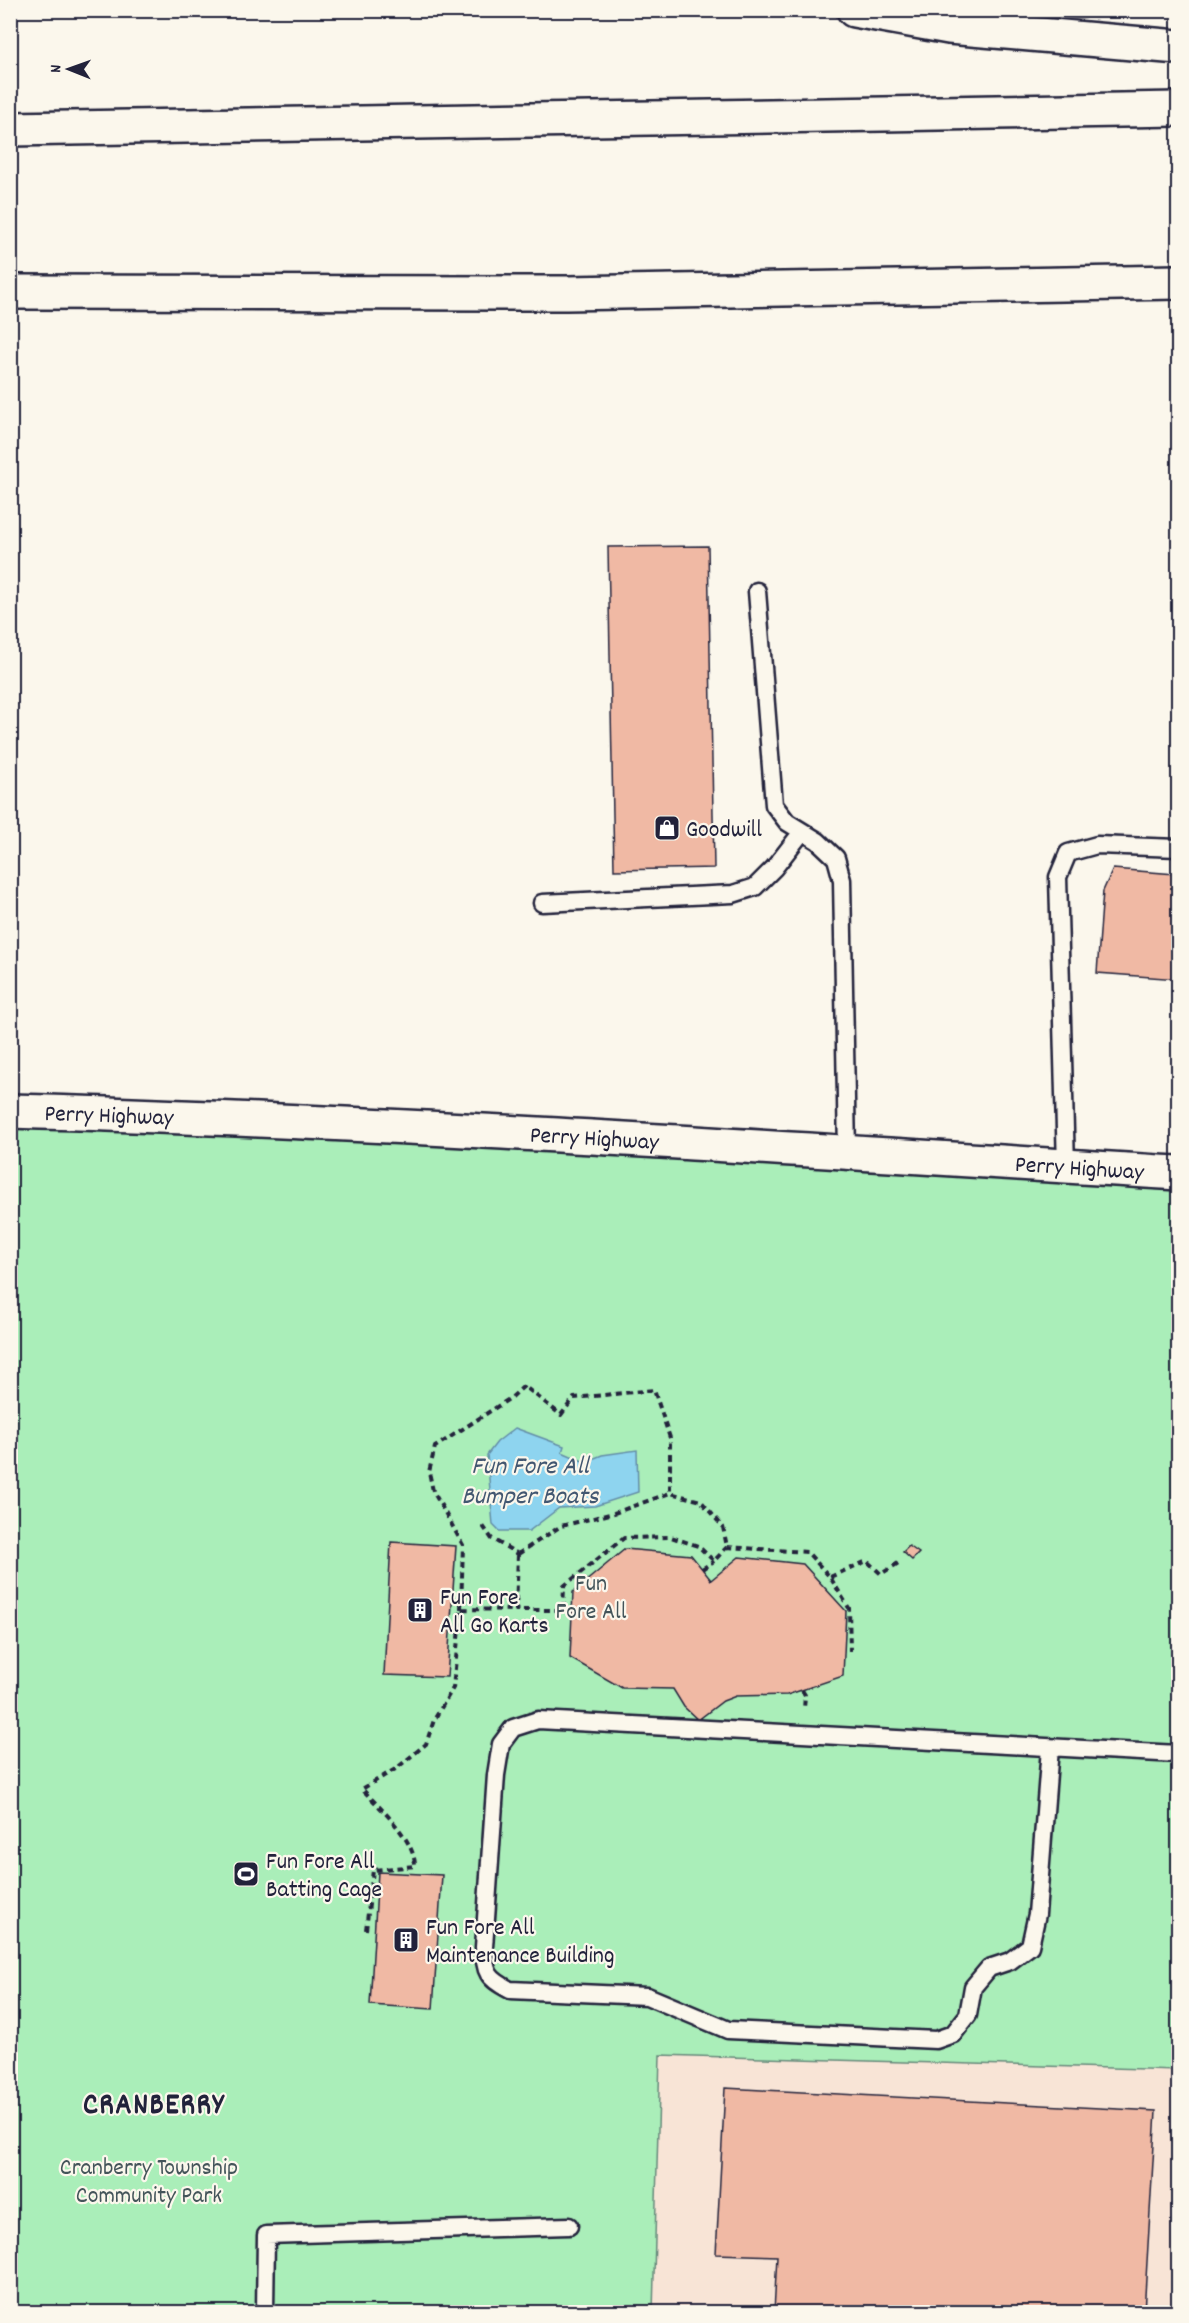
<svg xmlns="http://www.w3.org/2000/svg" width="1189" height="2323" font-family="Dekko,sans-serif">
	<rect width="100%" height="100%" fill="#fbf7ec"/>
	<filter id="ink" filterUnits="userSpaceOnUse"><feTurbulence type="fractalNoise" baseFrequency=".0167" numOctaves="2"/><feDisplacementMap in="SourceGraphic" scale="12" xChannelSelector="R" yChannelSelector="G"/><feConvolveMatrix kernelMatrix="1 2 1 2 8 2 1 2 1" color-interpolation-filters="sRGB"/></filter>
	<g filter="url(#ink)">
		<path fill="#f8e4d6" d="M660 2055 1178 2070V2312H653Z"/>
		<path fill="#aaeeb9" stroke="#66887a" stroke-width="1.5" d="M11 1113 1178 1173V2070L660 2055 653 2312H11Z"/>
		<path fill="#8ed4ef" stroke="#638da7" stroke-width="1.5" d="M515 1428 564 1446 562 1452 585 1462 602 1455 637 1450 638 1492 595 1506 559 1508 529 1531H499L493 1525 487 1455 497 1442Z"/>
		<path fill="#f0b9a4" stroke="#22223b" stroke-width="1.5" d="M708 546 714 868 614 870 608 547Z
			M1113 869 1175 874V886H1178V979L1097 973 1103 891Z
			M391 1542 456 1546 447 1677 384 1675Z
			M909 1546 919 1553 912 1560 903 1552Z
			M625 1549 691 1555 711 1580 739 1557 803 1564 846 1611 843 1676 787 1695 736 1696 723 1701 698 1720 684 1707 673 1689 622 1688 570 1658 573 1592Z
			M378 1872 442 1875 433 2009 370 2005Z
			M725 2088 1156 2111 1144 2312H774L777 2256 716 2254Z"/>
		<g fill="none" stroke-linecap="round" stroke-linejoin="round">
			<g stroke="#22223b" stroke-width="21">
				<path id="service" d="M757 591 774 805 787 822 818 841 836 858 842 880 847 1153
					M542 903 733 894 755 887 774 868 802 832
					M1066 1166 1058 877 1068 853 1097 845 1178 848
					M1050 1748 1037 1914 1030 1946 1010 1961 989 1968 973 1987 968 2015 953 2034 936 2040 728 2030 647 1996 510 1990C487 1978 485 1973 484 1947L496 1775 501 1744 513 1728 538 1720 1178 1754
					M265 2312 266 2235 569 2226"/>
			</g>
			<g stroke="#22223b" stroke-width="38">
				<g id="primary">
					<path id="s1" d="M10 1111C400 1122 789 1149 1178 1173"/>
				</g>
			</g>
			<g stroke="#22223b" stroke-width="38">
				<path id="motorway" d="M854 10 949 27 1178 47
					M10 129 1178 109
					M10 292 567 293 1178 282"/>
			</g>
			<path stroke="#22223b" stroke-width="4" stroke-dasharray="6 4.5" stroke-linecap="butt" d="M483 1526 492 1539 518 1554
				M518 1554 561 1526 614 1513 670 1493 701 1501 723 1527 727 1547 807 1552 830 1577 849 1608 850 1651
				M518 1554 516 1610H563L564 1586 624 1538 671 1537 698 1546 714 1561 727 1547
				M702 1569 714 1561
				M830 1577 867 1561 881 1574 900 1562
				M461 1609 463 1545 433 1491 429 1472 435 1447 512 1397 524 1386 561 1415 574 1398 654 1390 670 1438V1493
				M802 1690 805 1695 804 1709
				M366 1930 373 1870 415 1866C415 1839 379 1807 362 1789L397 1768 426 1744 434 1720 453 1688 461 1609 516 1610"/>
			<use href="#service" stroke="#fbf7ec" stroke-width="16"/>
			<use href="#primary" stroke="#fbf7ec" stroke-width="33"/>
			<use href="#motorway" stroke="#fbf7ec" stroke-width="33"/>
		</g>
	</g>
	<defs>
		<g id="shop-square" transform="scale(1.35)"><rect x="-9" y="-9" width="18" height="18" rx="4" fill="#22223b" stroke="#fbf7ec"/><path d="M-5-2.5h2.3a2.7 3.5 0 0 1 5.4 0H5L5.5 6h-11ZM-1.5-2.5h3a1.5 2.3 0 0 0-3 0Z" fill="#fff"/></g>
		<g id="building-square" transform="scale(1.35)"><rect x="-9" y="-9" width="18" height="18" rx="4" fill="#22223b" stroke="#fbf7ec"/><path d="M-4-6H4V6H1V3H-1V6H-4ZM-2.5-4.3h1.7v1.8h-1.7ZM.8-4.3h1.7v1.8H.8ZM-2.5-1h1.7V.8h-1.7ZM.8-1h1.7V.8H.8Z" fill="#fff"/></g>
		<g id="stadium-square" transform="scale(1.35)"><rect x="-9" y="-9" width="18" height="18" rx="4" fill="#22223b" stroke="#fbf7ec"/><path d="M0-5a6.5 5 0 1 0 0 10a6.5 5 0 1 0 0-10ZM-3.5-1.8h7v3.6h-7Z" fill="#fff"/></g>
	</defs>
	<g fill-rule="evenodd">
		<use href="#shop-square" x="667" y="828"/>
		<use href="#building-square" x="420" y="1610"/>
		<use href="#stadium-square" x="246" y="1874"/>
		<use href="#building-square" x="406" y="1940"/>
	</g>
	<g text-anchor="middle" stroke-width="4.5" stroke-linejoin="round" paint-order="stroke">
		<g font-size="24" fill="#22223b" stroke="#fbf7ec" text-anchor="start">
			<text x="686" y="836">Goodwill</text>
			<text x="440" y="1604">Fun Fore<tspan x="440" dy="28">All Go Karts</tspan></text>
			<text x="266" y="1868">Fun Fore All<tspan x="266" dy="28">Batting Cage</tspan></text>
			<text x="426" y="1934">Fun Fore All<tspan x="426" dy="28">Maintenance Building</tspan></text>
		</g>
		<g font-size="24" fill="#22223b" stroke="#fbf7ec">
			<text dy="8" stroke="none"><textPath href="#s1" startOffset="99">Perry Highway</textPath></text>
			<text dy="8" stroke="none"><textPath href="#s1" startOffset="585">Perry Highway</textPath></text>
			<text dy="8" stroke="none"><textPath href="#s1" startOffset="1071">Perry Highway</textPath></text>
		</g>
		<g font-size="24" fill="#44555a" stroke="#fbf7ec">
			<text x="591" y="1590">Fun<tspan x="591" dy="28">Fore All</tspan></text>
			<text x="149" y="2174">Cranberry Township<tspan x="149" dy="28">Community Park</tspan></text>
		</g>
		<g font-size="26" font-style="italic" fill="#425771" stroke="#fbf7ec">
			<text x="530" y="1473">Fun Fore All<tspan x="530" dy="30">Bumper Boats</tspan></text>
		</g>
		<g font-size="30" font-weight="bold" letter-spacing="1.5" fill="#22223b" stroke="#fbf7ec">
			<text x="154" y="2113">CRANBERRY</text>
		</g>
	</g>
	<rect width="1189" height="2323" fill="none" stroke="#fbf7ec" stroke-width="36"/>
	<rect x="18" y="18" width="1153" height="2287" fill="none" stroke="#22223b" stroke-width="2" filter="url(#ink)"/>
	<g transform="translate(69 69) rotate(271)" stroke="#fbf7ec" stroke-width="4.5" paint-order="stroke">
	<path d="M0-4.5L10 22L0 15L-10 22Z" fill="#22223b"/>
	<text y="-9" font-size="16" font-weight="bold" text-anchor="middle" fill="#22223b">N</text>
	</g>
</svg>
